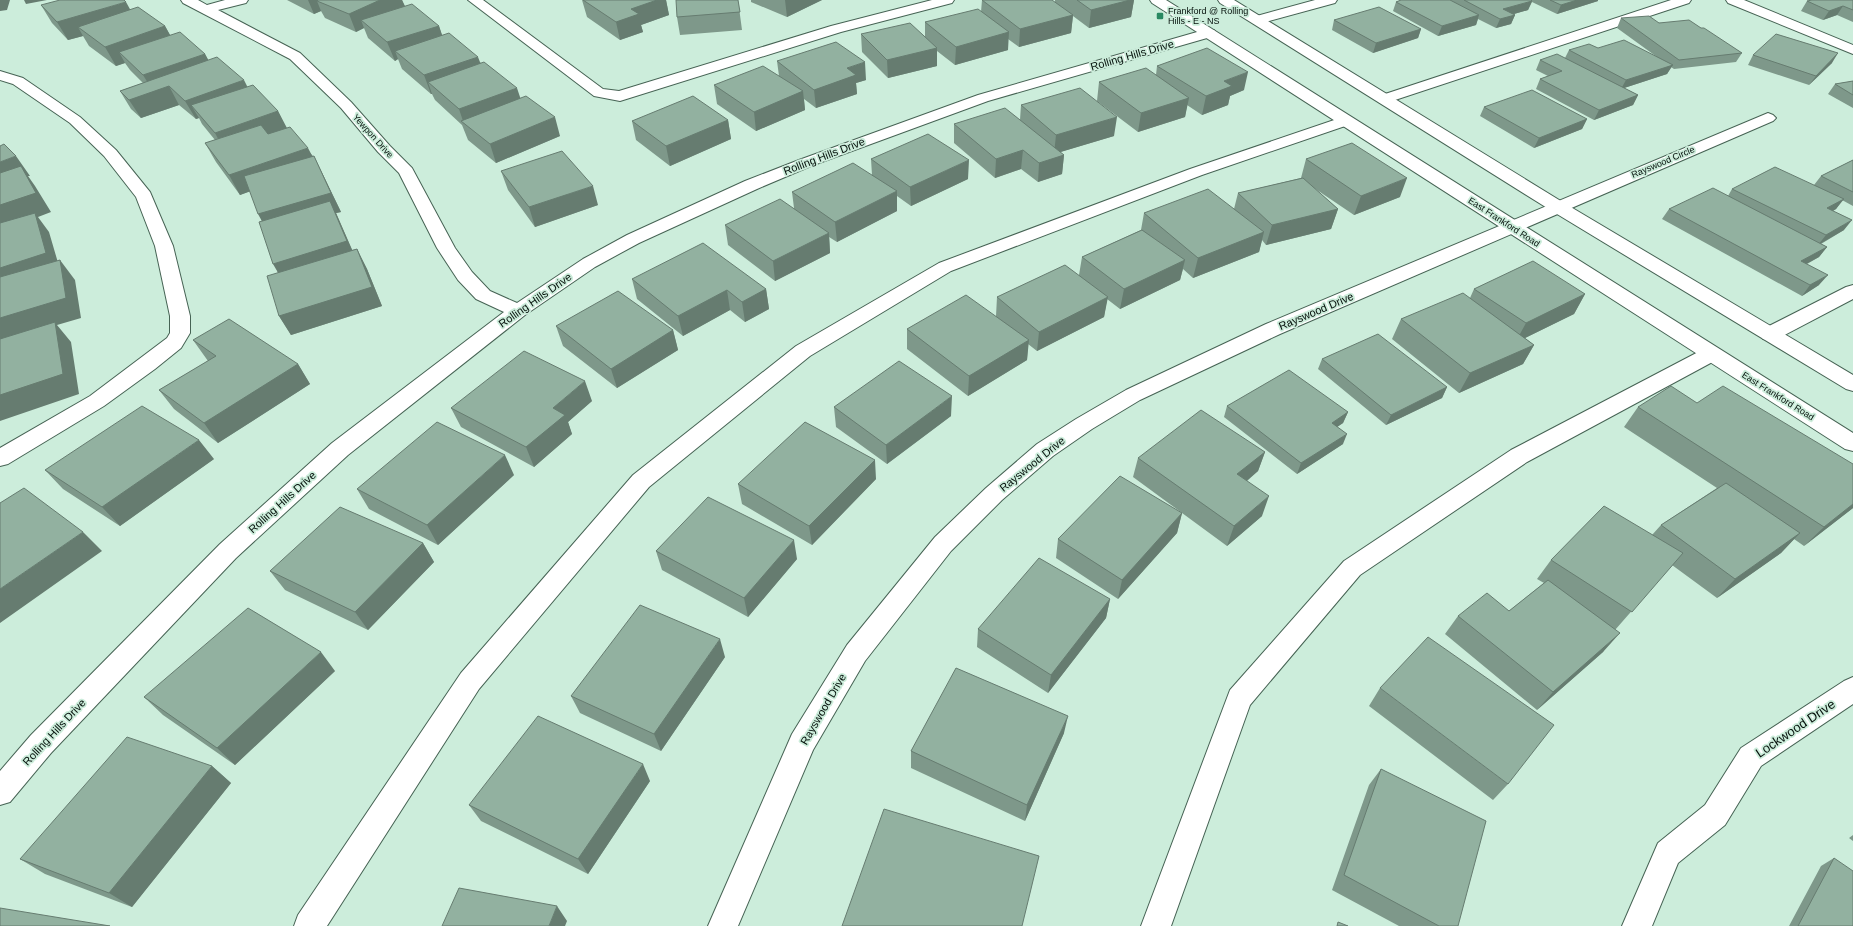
<svg xmlns="http://www.w3.org/2000/svg" width="1853" height="926" font-family="Arial,sans-serif">
	<rect width="100%" height="100%" fill="#cceddb"/>
	<g fill="none" stroke-linecap="round" stroke-linejoin="round">
		<g stroke="#466354" stroke-width="2">
			<path id="minor" d="M181 0H198L207 5 225 0H248L246 3 218 10 300 53 351 102 390 146 412 168 455 248 472 272 490 291 517 303 583 259 627 235 745 181 799 160 978 95 1204 30H1214L1216 33 1214 36 988 101 811 166 757 189 639 243 595 267 525 315 348 455 236 558 51 753 10 802 0 805V771L31 735 220 544 332 443 504 312 476 299 458 280 437 248 399 173 378 152 341 108 290 59 183 3Z
				M468 0H483L603 89 619 91 831 26 932 0H954L952 3 841 32 620 101 594 96Z
				M1315 0H1337L1335 3 1258 24 1253 23 1251 20 1253 17Z
				M1671 0H1691L1689 3 1389 102 1384 104 1379 102 1376 99 1379 96Z
				M1726 0H1744L1853 45V54L1728 3Z
				M0 71 23 78 80 117 116 150 150 192 173 246 190 316V333L181 348 155 369 104 406 8 464 0 466V448L90 396 167 338 170 333V316L155 246 136 197 104 156 70 123 13 84 0 80Z
				M1768 113 1773 115 1776 118 1773 121 1280 334 1140 400 1092 429 1053 456 1002 500 951 551 865 661 813 750 738 926H708L792 734 847 645 935 537 986 488 1037 444 1076 419 1126 390 1266 324Z
				M1346 116 1351 118 1354 121 1351 124 1202 175 951 271 810 356 649 487 479 689 327 926H294L298 915 461 673 633 475 796 346 939 263 1190 169Z
				M1853 285V299L1777 339 1770 340 1763 339 1760 334 1763 329 1846 287Z
				M1711 347 1718 349 1721 354 1718 359 1527 462 1360 575 1250 705 1171 926H1141L1230 690 1344 561 1511 450 1704 349Z
				M1853 677V704L1761 766 1725 825 1678 863 1652 926H1622L1658 843 1705 805 1741 748 1844 681Z"/>
		</g>
		<g stroke="#466354" stroke-width="2">
			<path id="major" d="M1150 0H1166L1853 433V451L1845 449 1152 3Z
				M1218 0H1234L1564 203 1853 375V391L1846 389 1552 211 1220 3Z"/>
		</g>
		<use href="#minor" fill="#fff" fill-rule="evenodd"/>
		<use href="#major" fill="#fff" fill-rule="evenodd"/>
	</g>
	<path fill="#7e988a" d="M287 0H402L405 6 439 26 442 35 481 63 520 98 560 136 496 163 468 140 462 125 435 100 432 94H431L402 69 398 59 395 61 368 38 364 28 356 32 325 18 321 11 314 14Z
		M582 0H666L669 15 641 25 643 32 620 40 587 17Z
		M738 0 742 30 680 35 677 17Z
		M751 0H822L787 17 751 2Z
		M982 0 1055 2V0H1134L1131 17 1089 28 1073 16 1071 33 1019 47 1008 39V50L955 65 937 51V66L888 78 862 52 861 34 925 36V22L981 12Z
		M1401 0H1598V1L1557 14 1532 2 1528 10 1514 14 1515 15 1511 24 1496 28 1478 19 1476 25 1438 36 1393 11 1396 2Z
		M1853 0V22L1837 15 1823 20 1801 11 1807 1Z
		M41 5 131 10 165 26 170 35 205 54 208 60 247 87 278 111 286 128 313 156 323 175 341 212 336 213 352 250 357 249 367 269 382 306 291 335 279 316 278 273 262 221 250 191 240 195 216 162 205 143 215 140 202 124 199 118 196 119 179 105 141 118 131 109 120 91 143 83 130 70 125 63 116 66 89 46 83 36 68 40 52 23Z
		M1621 18 1701 28 1742 53 1736 62 1674 69 1671 67 1667 74 1624 88 1638 95 1633 105 1594 120 1536 89 1540 79 1548 76 1536 70 1540 60 1565 58 1569 50 1657 57 1617 28Z
		M1334 20 1421 29 1418 38 1373 53 1332 30Z
		M1753 55 1832 63 1809 85 1748 65Z
		M777 61 866 80 856 83 857 94 816 108 804 99 805 110 756 131 717 104 714 85 779 76Z
		M1157 66 1244 90 1230 96 1228 105 1202 115 1187 105 1185 117 1138 132 1097 101 1114 136 1060 152 1064 155 1062 174 1038 182 1021 169 995 178 954 143V124L1020 120 1021 105 1097 101 1099 82 1156 75Z
		M1853 81V108L1828 94 1835 84Z
		M1484 107 1587 119 1582 129 1534 148 1480 116Z
		M728 120 731 139 670 166 636 140 632 121Z
		M871 159 968 179 911 206 897 196V211L837 242 829 237 830 253 775 281 728 245 725 225 794 208 792 192 872 175Z
		M1306 159 1400 197 1354 215 1314 188 1338 209 1331 229 1266 245 1262 240 1259 252 1193 278 1183 269 1180 280 1120 309 1107 299 1104 317 1037 351 1028 344 1027 360 968 396 907 349V329L996 316 997 297 1079 275 1082 257 1141 230 1144 213 1234 209 1238 193 1301 178Z
		M1853 160V206L1842 200 1836 209 1833 211 1844 230 1821 244 1827 247 1819 257 1807 264 1819 285 1802 296 1662 219 1669 209 1728 196 1732 189 1814 185 1821 176Z
		M501 171 598 205 535 227 508 190Z
		M632 279 766 289 769 309 745 322 730 310 683 336 637 299Z
		M1474 289 1585 294 1574 314 1525 338 1534 345 1523 364 1459 393 1392 339 1401 319 1470 298Z
		M556 326 673 330 678 350 617 388 563 346Z
		M193 340 298 364 310 384 218 443 174 409 159 390 208 361Z
		M1322 359 1447 387 1442 398 1386 425 1318 369Z
		M592 401 568 422 572 434 534 467 461 427 451 408Z
		M1697 403 1853 464V508L1804 546 1794 539 1781 553 1717 598 1672 565 1615 630 1603 652 1537 710 1445 634 1458 616 1509 611 1544 583 1537 579 1551 560 1652 535 1661 525 1717 488 1624 427 1638 407Z
		M1227 406 1348 412 1343 423 1337 427 1343 444 1297 474 1224 417Z
		M834 407 951 416 887 464 836 427Z
		M1265 452 1258 471 1247 481 1262 516 1227 546 1133 477 1138 458Z
		M214 459 120 526 63 489 45 470Z
		M514 475 438 545 369 509 357 489Z
		M876 479 812 545 742 504 738 484Z
		M1182 513 1177 533 1118 599 1056 558 1058 539Z
		M423 543 434 562 368 630 285 590 270 571Z
		M656 551 797 559 748 617 662 570Z
		M1110 599 1106 618 1048 693 977 647 978 629Z
		M725 657 661 751 580 713 571 696Z
		M335 671 235 765 163 715 144 697Z
		M1380 688 1508 784 1493 800 1369 706Z
		M1064 733 1025 821 911 768V751Z
		M212 766 231 783 132 907 45 874 20 859Z
		M1381 769 1458 926H1399L1332 890 1369 785Z
		M650 781 588 874 481 821 469 805Z
		M1853 835V841L1849 838Z
		M1834 858 1853 926H1789L1821 866Z"/>
	<path fill="#667c70" d="M0 0H10L7 10 0 11Z
		M24 0H47L26 4Z
		M308 0H349L317 1 321 11 314 14Z
		M380 0H402L406 9 361 20 364 28 356 32 349 14Z
		M657 0H666L669 15 641 25 643 32 620 40 616 22 631 9Z
		M785 0H822L787 17Z
		M1130 0H1134L1131 17 1089 28 1091 10Z
		M1577 0H1598V1L1557 14 1561 5Z
		M1532 1 1528 10 1500 18 1503 9Z
		M126 2 136 20 78 27 83 36 68 40 57 22Z
		M1843 6 1837 15 1823 20 1829 11Z
		M1073 15 1071 33 1019 47 1020 29Z
		M1479 15 1476 25 1438 36 1442 26Z
		M1515 15 1511 24 1496 28 1500 19Z
		M165 26 175 44 119 52 125 63 116 66 105 47Z
		M439 26 445 44 395 51 398 59 395 61 387 42Z
		M1421 29 1418 38 1373 53 1376 43Z
		M1009 32 1008 50 955 65 956 47Z
		M937 48V66L888 78 887 60Z
		M1838 53 1832 63 1809 85 1816 76Z
		M205 54 215 72 169 86 179 105 141 118 129 100 153 91 143 75Z
		M478 57 485 75 428 82 432 94H431L424 75Z
		M865 62 866 80 856 83 857 94 816 108 814 90 847 68Z
		M1673 65 1667 74 1621 89 1626 80Z
		M1248 72 1244 90 1230 96 1228 105 1202 115 1206 96 1224 81Z
		M244 80 253 98 191 105 199 118 196 119 185 101Z
		M517 88 523 106 464 124 459 109Z
		M803 91 805 110 756 131 754 112Z
		M1638 95 1633 105 1594 120 1599 110Z
		M1189 98 1185 117 1138 132 1141 113Z
		M278 111 288 130 225 152 215 133Z
		M555 117 560 136 496 163 490 144Z
		M1117 117 1114 136 1054 154 1056 135Z
		M1587 119 1582 129 1534 148 1539 138Z
		M728 120 731 139 670 166 666 146Z
		M308 148 318 167 240 195 229 175Z
		M1023 150 1021 169 995 178 996 159Z
		M1064 155 1062 174 1038 182 1039 163Z
		M16 156 30 176H28L35 186 51 212 38 217 49 232 61 273 0 293V162Z
		M314 156 341 212 336 213 357 261 284 283 273 264 269 234 258 214Z
		M969 160 968 179 911 206 910 187Z
		M1407 178 1400 197 1354 215 1361 196Z
		M593 186 598 205 535 227 529 207Z
		M897 191V211L837 242 835 222Z
		M1844 199 1836 209 1820 218 1827 208Z
		M1338 209 1331 229 1266 245 1272 225Z
		M1852 220 1844 230 1818 245 1826 235Z
		M1264 232 1259 252 1193 278 1198 258Z
		M829 233 830 253 775 281 773 261Z
		M1827 247 1819 257 1793 271 1801 261Z
		M357 249 367 269 382 306 291 335 279 316Z
		M60 260 75 280 81 318 57 325 71 342 79 394 0 421V318Z
		M1185 260 1180 280 1120 309 1124 289Z
		M1828 275 1819 285 1802 296 1810 285Z
		M766 289 769 309 745 322 742 302Z
		M727 290 730 310 683 336 678 316Z
		M1585 294 1574 314 1515 343 1526 323Z
		M1108 297 1104 317 1037 351 1039 332Z
		M673 330 678 350 617 388 611 369Z
		M1029 340 1027 360 968 396 969 376Z
		M1534 345 1523 364 1459 393 1470 373Z
		M298 364 310 384 218 443 204 423Z
		M585 381 592 401 568 422 572 434 534 467 526 447 553 408Z
		M1447 387 1442 398 1386 425 1391 415Z
		M952 396 951 416 887 464 886 445Z
		M1348 412 1343 423 1328 433 1332 423Z
		M1347 434 1343 444 1297 474 1301 463Z
		M199 440 214 459 120 526 102 507Z
		M1265 452 1258 471 1231 494 1237 474Z
		M505 455 514 475 438 545 427 525Z
		M875 460 876 479 812 545 809 526Z
		M1269 496 1262 516 1227 546 1234 526Z
		M1853 504V508L1804 546 1824 527Z
		M1182 513 1177 533 1118 599 1122 580Z
		M83 532 102 551 0 623V589Z
		M1800 533 1781 553 1717 598 1735 579Z
		M794 540 797 559 748 617 744 598Z
		M423 543 434 562 368 630 355 612Z
		M1110 599 1106 618 1048 693 1051 675Z
		M1620 633 1603 652 1537 710 1553 692Z
		M720 639 725 657 661 751 654 734Z
		M321 652 335 671 235 765 217 748Z
		M1068 716 1064 733 1025 821 1027 805Z
		M643 764 650 781 588 874 578 859Z
		M212 766 231 783 132 907 109 893Z
		M557 906 567 921 565 926H549Z"/>
	<path fill="#92b1a0" stroke="#667c70" d="M60 0H124L126 2 57 22 41 5Z
		M318 0H380L349 14 317 1Z
		M583 0H657L631 9 639 14 616 22Z
		M676 0H738L740 12 677 17Z
		M982 0H1052L1073 15 1020 29Z
		M1077 0H1130L1091 10Z
		M1401 0H1450L1479 15 1442 26 1396 2Z
		M1464 0H1531L1532 1 1503 9 1515 15 1500 19Z
		M1550 0H1577L1561 5Z
		M1812 0H1853V10L1843 6 1829 11 1807 1Z
		M412 4 439 26 387 42 361 20Z
		M138 7 165 26 105 47 78 27Z
		M1379 7 1421 29 1376 43 1334 20Z
		M978 9 1009 32 956 47 925 22Z
		M1649 16 1659 23 1689 20 1701 28H1704L1742 53 1679 60 1621 18Z
		M910 23 937 48 887 60 861 34Z
		M180 32 205 54 143 75 119 52Z
		M449 33 478 57 424 75 395 51Z
		M1776 34 1838 53 1816 76 1753 55Z
		M1624 40 1673 65 1626 80 1569 50 1589 44 1598 48Z
		M836 42 865 62 847 68 856 75 814 90 777 61Z
		M1207 48 1248 72 1224 81 1232 86 1206 96 1157 66Z
		M1557 54 1638 95 1599 110 1540 79 1562 71 1540 60Z
		M217 57 244 80 185 101 169 86 129 100 120 91Z
		M484 62 517 88 459 109 428 82Z
		M763 66 803 91 754 112 714 85Z
		M1146 68 1189 98 1141 113 1099 82Z
		M1853 81V95L1835 84Z
		M253 85 278 111 215 133 191 105Z
		M1080 88 1117 117 1056 135 1021 105Z
		M1532 90 1587 119 1539 138 1484 107Z
		M526 96 555 117 490 144 461 121Z
		M693 96 728 120 666 146 632 121Z
		M1005 108 1064 155 1039 163 1023 150 996 159 954 124Z
		M261 125 268 134 290 127 308 148 229 175 205 143Z
		M928 134 969 160 910 187 871 159Z
		M1352 143 1407 178 1361 196 1306 159Z
		M4 144 16 156 0 162V146Z
		M562 151 593 186 529 207 501 171Z
		M314 156 331 193 258 214 244 176Z
		M1853 160V192L1821 176Z
		M853 163 897 191 835 222 792 192Z
		M21 166 36 193 0 205V173Z
		M1775 167 1844 199 1827 208 1852 220 1826 235 1732 189Z
		M1303 178 1338 209 1272 225 1238 193Z
		M1713 188 1827 247 1801 261 1828 275 1810 285 1669 209Z
		M1208 189 1264 232 1198 258 1144 213Z
		M780 199 829 233 773 261 725 225Z
		M330 201 347 241 273 264 259 222Z
		M35 213 46 253 0 268V223Z
		M1142 230 1185 260 1124 289 1082 257Z
		M703 243 766 289 742 302 727 290 678 316 632 279Z
		M357 249 372 287 279 316 267 276Z
		M60 260 66 298 0 318V277Z
		M1533 261 1585 294 1526 323 1474 289Z
		M1065 265 1108 297 1039 332 997 297Z
		M618 291 673 330 611 369 556 326Z
		M1463 293 1534 345 1470 373 1401 319Z
		M966 295 1029 340 969 376 907 329Z
		M229 319 298 364 204 423 159 390 216 356 193 340Z
		M55 322 63 374 0 395V339Z
		M1378 334 1447 387 1391 415 1322 359Z
		M524 351 585 381 553 408 565 415 526 447 451 408Z
		M899 361 952 396 886 445 834 407Z
		M1289 370 1348 412 1332 423 1347 434 1301 463 1227 406Z
		M1671 386 1697 403 1723 386 1853 464V504L1824 527 1638 407Z
		M142 406 199 440 102 507 45 470Z
		M1201 410 1265 452 1237 474 1269 496 1234 526 1138 458Z
		M437 422 505 455 427 525 357 489Z
		M805 422 875 460 809 526 738 484Z
		M1120 476 1182 513 1122 580 1058 539Z
		M1726 483 1800 533 1735 579 1661 525Z
		M24 488 83 532 0 589V503Z
		M708 497 794 540 744 598 656 551Z
		M1604 506 1683 553 1632 612 1551 560Z
		M340 507 423 543 355 612 270 571Z
		M1039 558 1110 599 1051 675 978 629Z
		M1548 580 1620 633 1553 692 1458 616 1487 593 1509 611Z
		M640 605 720 639 654 734 571 696Z
		M248 608 321 652 217 748 144 697Z
		M1428 637 1554 725 1508 784 1380 688Z
		M956 668 1068 716 1027 805 911 751Z
		M538 716 643 764 578 859 469 805Z
		M127 737 212 766 109 893 20 859Z
		M1381 769 1486 821 1458 926H1439L1344 875Z
		M884 809 1039 856 1022 926H842Z
		M1834 858 1853 871V926H1798Z
		M459 888 557 906 549 926H442Z
		M0 908 110 926H0Z
		M1338 922 1348 926H1337Z"/>
	<rect fill="#298962" stroke="#cceddb" stroke-width="1.5" x="1156" y="12" width="8" height="8" rx="2"/>
	<g text-anchor="middle" stroke-width="3.5" stroke-linejoin="round" paint-order="stroke">
		<g font-size="9" fill="#05100b" stroke="#cceddb" text-anchor="start">
			<text x="1168" y="14">Frankford @ Rolling<tspan x="1168" dy="10">Hills - E - NS</tspan></text>
		</g>
		<g font-size="9" fill="#05100b" stroke="#cceddb">
			<text transform="translate(373 136) rotate(48)" y="3">Yewpon Drive</text>
			<text transform="translate(1663 162) rotate(-23)" y="3">Rayswood Circle</text>
			<text transform="translate(1504 222) rotate(33)" y="3">East Frankford Road</text>
			<text transform="translate(1778 396) rotate(32)" y="3">East Frankford Road</text>
		</g>
		<g font-size="11" fill="#05100b" stroke="#cceddb">
			<text transform="translate(1132 55) rotate(-16)" y="4">Rolling Hills Drive</text>
			<text transform="translate(824 156) rotate(-21)" y="4">Rolling Hills Drive</text>
			<text transform="translate(535 300) rotate(-35)" y="4">Rolling Hills Drive</text>
			<text transform="translate(1316 311) rotate(-23)" y="4">Rayswood Drive</text>
			<text transform="translate(1032 464) rotate(-39)" y="4">Rayswood Drive</text>
			<text transform="translate(282 502) rotate(-42)" y="4">Rolling Hills Drive</text>
			<text transform="translate(823 709) rotate(-60)" y="4">Rayswood Drive</text>
			<text transform="translate(54 732) rotate(-47)" y="4">Rolling Hills Drive</text>
		</g>
		<g font-size="13" fill="#05100b" stroke="#cceddb">
			<text transform="translate(1795 728) rotate(-34)" y="5">Lockwood Drive</text>
		</g>
	</g>
</svg>
